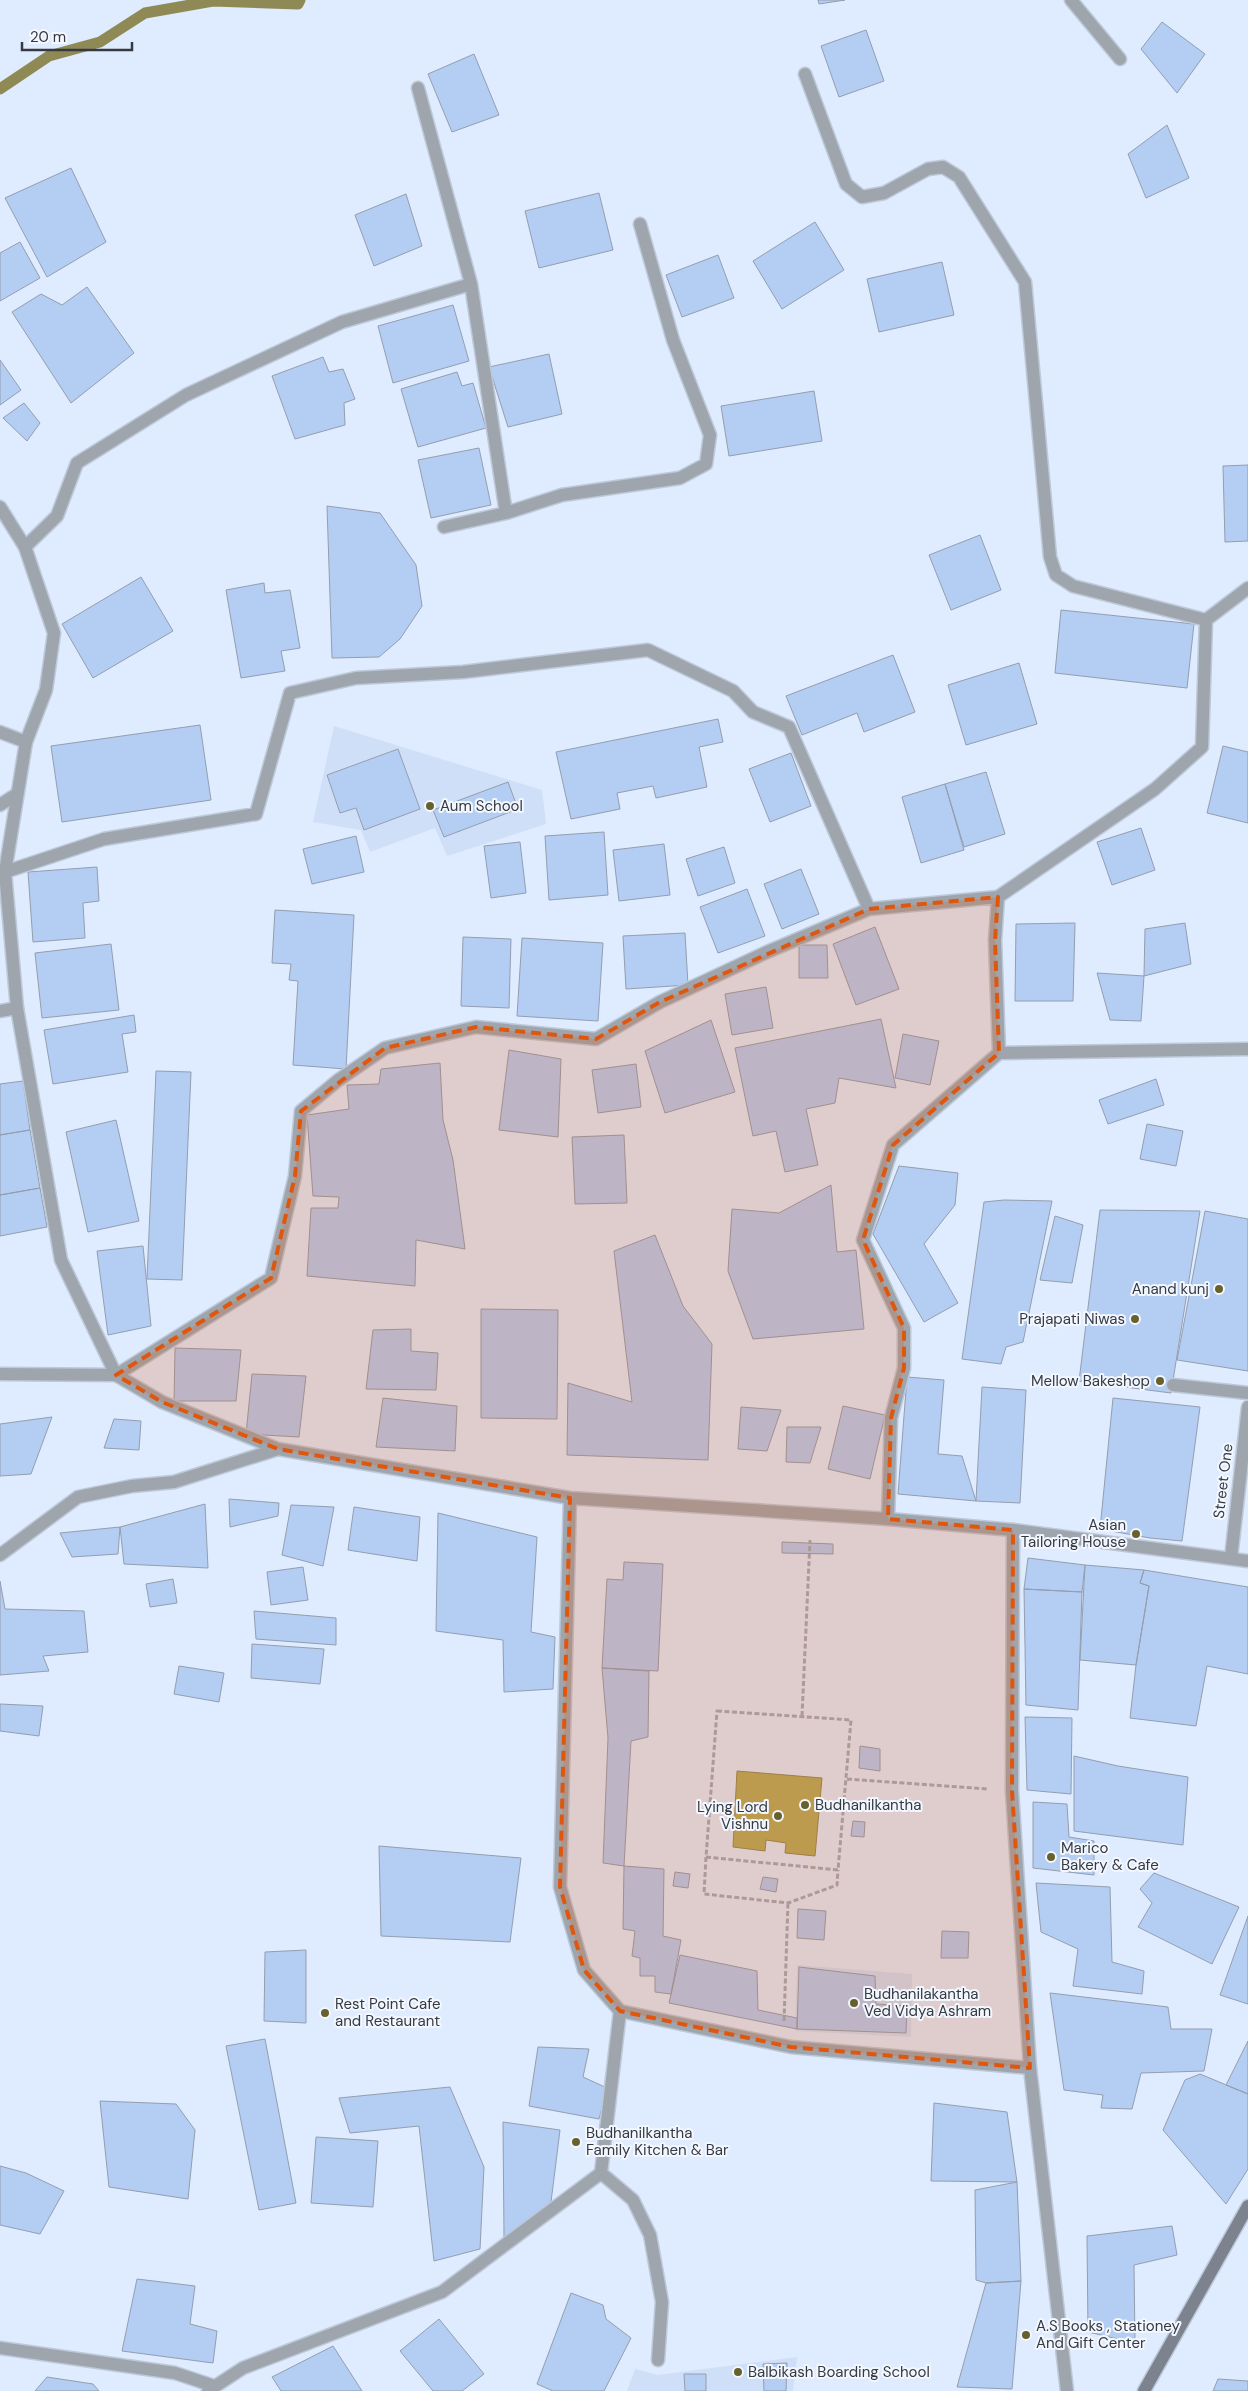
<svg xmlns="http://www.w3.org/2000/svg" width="1248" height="2391" font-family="'DM Sans',sans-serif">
	<rect width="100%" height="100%" fill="#dfebfe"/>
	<path fill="#cfdff7" d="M334 726 542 790 546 824 447 856 435 828 370 852 361 830 313 822Z
		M797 1965 912 1974 911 2037 795 2031Z
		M797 2357 793 2391H627L635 2369 658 2375Z"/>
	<path fill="#b5ad5e" stroke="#8f8a55" d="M737 1771 822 1778 815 1856 785 1853 786 1843 766 1840 765 1851 733 1847Z"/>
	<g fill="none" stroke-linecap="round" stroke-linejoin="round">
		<path stroke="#8f8a55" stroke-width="11" d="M0 89 49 56 100 42 145 13 213 1 298 4 300 0"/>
	</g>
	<path fill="#b4cdf3" stroke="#939eaf" d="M818 0H845L819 4Z
		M1162 22 1205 54 1177 93 1141 49Z
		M866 30 884 81 839 97 821 46Z
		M474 54 499 115 452 132 428 74Z
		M1167 125 1189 178 1146 198 1128 154Z
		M71 168 106 242 47 277 5 198Z
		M599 193 613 250 539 268 525 211Z
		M406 194 422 246 374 266 355 215Z
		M815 222 844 270 782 309 753 261Z
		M20 242 40 278 0 301V253Z
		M718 255 734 298 682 317 666 275Z
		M942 262 954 315 879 332 867 279Z
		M87 287 134 353 71 403 12 312 41 294 62 305Z
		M453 305 469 361 393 383 378 326Z
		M549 354 562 414 508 427 489 367Z
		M323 357 329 372 343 369 355 399 344 403 345 425 295 439 272 376Z
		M0 360 21 390 0 405Z
		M457 372 462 386 473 383 486 428 418 447 401 389Z
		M814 391 822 441 729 456 721 406Z
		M24 403 40 423 27 441 3 418Z
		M479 448 491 505 431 518 418 460Z
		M1248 465V541L1225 542 1223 466Z
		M327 506 380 513 416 565 422 606 400 639 379 657 332 658Z
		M980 535 1001 590 951 610 929 555Z
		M141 577 173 631 93 678 62 624Z
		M264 583 265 593 290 590 300 648 281 651 285 671 241 678 226 590Z
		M1061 610 1194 624 1187 688 1055 673Z
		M893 655 915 712 864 732 857 713 802 735 786 696Z
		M1019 663 1037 724 966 745 948 685Z
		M718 719 723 742 699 747 707 787 656 798 653 786 617 793 620 809 571 819 556 752Z
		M200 725 211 800 62 822 51 746Z
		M1223 746 1248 752V823L1207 813Z
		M398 749 420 809 364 830 356 808 340 813 327 775Z
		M791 753 811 806 770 822 749 769Z
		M986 772 1005 834 964 847 945 784Z
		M508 782 518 809 444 837 433 810Z
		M945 784 964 850 921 863 902 797Z
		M1141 828 1155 870 1112 885 1097 842Z
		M604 832 608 895 549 900 545 836Z
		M356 836 364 872 312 884 303 849Z
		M520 842 526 893 491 898 484 846Z
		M664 844 670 895 619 901 613 850Z
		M724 847 735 883 698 896 686 859Z
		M97 867 99 901 83 903 85 938 33 942 28 872Z
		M801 869 819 914 782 929 764 884Z
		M747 889 765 936 718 953 700 907Z
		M275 910 354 915 346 1069 293 1065 298 981 289 980 291 964 272 963Z
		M1075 923 1073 1001H1015L1016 924Z
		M1185 923 1191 964 1144 976 1145 929Z
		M875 927 899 989 856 1005 833 944Z
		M685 933 688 985 626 989 623 936Z
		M463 937 511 939 509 1008 461 1006Z
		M522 938 603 943 598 1021 517 1016Z
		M111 944 119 1010 42 1018 35 953Z
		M799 945H827L828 978H799Z
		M1097 973 1144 976 1141 1021 1110 1020Z
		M766 987 773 1028 732 1035 725 994Z
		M134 1015 136 1032 122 1034 128 1072 53 1084 44 1030Z
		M881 1019 896 1088 839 1078 835 1103 806 1109 818 1165 785 1172 776 1131 753 1136 735 1048Z
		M711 1020 735 1092 665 1113 645 1051Z
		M903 1034 939 1041 930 1085 895 1078Z
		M509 1050 561 1059 558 1137 499 1130Z
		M440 1063 443 1120 453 1160 465 1249 416 1240 415 1286 307 1276 311 1208H338L339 1197 313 1196 307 1115 349 1109 347 1085 379 1084 381 1069Z
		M636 1064 641 1107 598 1113 592 1070Z
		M156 1071 191 1072 182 1280 147 1279Z
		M1156 1079 1164 1105 1108 1124 1099 1100Z
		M23 1081 30 1130 0 1135V1084Z
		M116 1120 139 1221 88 1232 66 1132Z
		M1147 1124 1183 1131 1176 1166 1140 1159Z
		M30 1130 40 1188 0 1195V1135Z
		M624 1135 627 1203 575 1204 572 1137Z
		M899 1166 958 1173 955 1205 924 1244 958 1303 924 1322 873 1234Z
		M831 1185 837 1252 856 1250 864 1329 753 1339 728 1271 732 1209 779 1213Z
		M40 1188 47 1227 0 1236V1195Z
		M1004 1200 1052 1201 1023 1342 1006 1347 1001 1364 962 1359 984 1202Z
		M1100 1210 1200 1211 1171 1393 1079 1381Z
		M1205 1211 1248 1219V1371L1177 1360Z
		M1055 1216 1083 1225 1072 1283 1040 1280Z
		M655 1235 683 1306 712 1344 708 1460 567 1455 568 1383 632 1402 614 1251Z
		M143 1246 151 1326 108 1335 97 1251Z
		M481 1309 558 1310 557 1419 481 1418Z
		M411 1329V1351L438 1353 436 1390 366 1389 373 1330Z
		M175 1348 241 1350 236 1401H174Z
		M252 1374 306 1376 299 1437 246 1434Z
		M907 1377 944 1380 938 1454 962 1456 976 1501 898 1494Z
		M982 1387 1026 1390 1020 1503 976 1501Z
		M383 1398 457 1406 455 1451 376 1447Z
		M1113 1398 1200 1407 1182 1541 1150 1538 1100 1529Z
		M843 1406 885 1415 870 1479 828 1469Z
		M741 1407 781 1410 767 1451 738 1449Z
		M52 1417 31 1474 0 1476V1424Z
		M114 1419 141 1421 139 1450 104 1448Z
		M787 1427H821L810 1463 786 1462Z
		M229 1499 279 1503 278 1516 230 1527Z
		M205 1504 208 1568 124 1564 120 1527Z
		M291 1505 334 1507 323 1566 282 1555Z
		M354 1507 420 1517 417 1561 348 1550Z
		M438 1513 537 1537 531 1632 555 1637 553 1689 504 1692 503 1640 436 1631Z
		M120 1527 118 1554 72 1557 60 1533Z
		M782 1542 833 1544V1554L782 1553Z
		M1028 1558 1085 1565 1082 1592 1024 1589Z
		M624 1562 663 1564 658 1671 602 1668 607 1579 623 1580Z
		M1085 1565 1144 1570 1140 1583 1149 1586 1136 1665 1080 1660Z
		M303 1567 308 1600 271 1605 267 1572Z
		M1144 1570 1248 1587V1674L1207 1666 1196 1726 1130 1718 1136 1665 1149 1586 1140 1583Z
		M173 1579 177 1603 150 1607 146 1584Z
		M0 1581 5 1609 84 1611 88 1652 43 1656 49 1671 0 1675Z
		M1024 1589 1082 1592 1078 1710 1026 1705Z
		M254 1611 336 1618V1645L256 1639Z
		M252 1644 324 1649 320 1684 251 1678Z
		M179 1666 224 1673 219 1702 174 1694Z
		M602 1668 649 1671 648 1737 631 1741 624 1866 603 1863 608 1738Z
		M0 1704 43 1706 39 1736 0 1731Z
		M1025 1717 1072 1718 1071 1794 1027 1790Z
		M860 1746 880 1749V1771L859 1768Z
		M1074 1756 1118 1766 1188 1777 1183 1845 1074 1831Z
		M1033 1802 1067 1804 1069 1837 1094 1841V1875L1033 1868Z
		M853 1821 865 1822 864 1837 851 1836Z
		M379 1846 521 1858 510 1942 381 1936Z
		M624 1866 664 1869 663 1936 681 1940 671 1994 655 1992V1976H640V1958L632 1956 635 1931 623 1929Z
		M675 1872 690 1874 688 1888 673 1886Z
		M1154 1873 1239 1907 1212 1964 1138 1927 1152 1903 1140 1889Z
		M763 1877 778 1879 776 1892 760 1889Z
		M1036 1883 1110 1887 1112 1962 1144 1971 1142 1994 1073 1986 1078 1949 1041 1932Z
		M798 1909 826 1911 824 1940 797 1938Z
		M1248 1916V2004L1220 1995Z
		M942 1931 969 1932 968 1958H941Z
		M306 1950V2023L264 2021 265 1952Z
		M680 1955 757 1971 758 2010 797 2018V2029L669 2003Z
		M799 1967 875 1976 876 2004 907 2006 906 2033 797 2029Z
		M1050 1993 1168 2007 1171 2029H1212L1204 2071 1141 2073 1132 2109 1101 2108 1103 2095 1064 2090Z
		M265 2039 296 2203 259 2210 226 2046Z
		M1248 2041V2094L1226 2085Z
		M538 2047 589 2049 583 2077 607 2088 599 2119 529 2106Z
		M1200 2074 1248 2094V2169L1226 2204 1163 2130 1185 2080Z
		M450 2087 484 2167 480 2249 434 2261 419 2126 350 2133 339 2098Z
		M100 2101 176 2104 195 2130 188 2199 109 2187Z
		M934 2103 1007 2112 1017 2182 931 2181Z
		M503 2122 560 2130 551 2202 504 2237Z
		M316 2137 378 2141 373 2207 311 2203Z
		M0 2166 26 2173 64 2191 40 2234 0 2225Z
		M1017 2182 1021 2281 986 2283 976 2280 975 2190Z
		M1172 2226 1177 2255 1134 2265 1135 2343 1088 2332 1087 2236Z
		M137 2279 195 2286 190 2324 217 2331 213 2363 122 2351Z
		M1021 2281 1012 2389 957 2387 986 2283Z
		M571 2293 603 2305 606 2319 631 2338 604 2391H553L537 2384Z
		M439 2319 484 2374 462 2391H433L400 2351Z
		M333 2346 362 2391H281L272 2377Z
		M787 2363 786 2391H764L763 2364Z
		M684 2374H706V2391H685Z
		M47 2377 93 2384 99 2391H35Z
		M1218 2379 1248 2381V2391H1213Z"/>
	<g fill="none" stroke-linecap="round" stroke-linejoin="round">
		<g stroke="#bdc8d8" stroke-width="15">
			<path id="minor" d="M1071 0 1120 59
				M805 74 846 184 862 197 884 193 928 169 943 167 959 177 1025 282 1050 557 1056 575 1073 586 1206 620
				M506 513 562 495 680 478 706 464 710 435 673 340 640 224
				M444 527 506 513 471 284
				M25 547 57 516 77 463 186 395 342 322 471 284 418 88
				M1206 620 1248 588
				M0 732 26 742
				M0 805 17 794
				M5 872 104 839 256 814 290 693 356 678 463 672 648 650 733 691 753 712 789 727 869 909
				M998 897 995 940 999 1053
				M0 1011 17 1008
				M116 1375 271 1278 295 1176 301 1111 337 1081 385 1048 476 1027 596 1039 660 1002 767 952 869 909 998 897 1155 789 1202 747 1206 620
				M1173 1385 1248 1393
				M888 1519 891 1418 904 1368V1328L863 1240 893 1145 999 1053 1248 1049
				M1013 1530 1012 1791 1030 2068
				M1231 1558 1248 1407
				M601 2173 633 2200 650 2235 662 2302 658 2360
				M0 2348 175 2373 214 2386
				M208 2391 243 2368 442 2292 601 2173 620 2011"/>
		</g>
		<g stroke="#bdc8d8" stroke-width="15">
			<path id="tertiary" d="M0 507 25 547 54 633 46 690 26 742 5 872 17 1008 61 1260 116 1375
				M0 1374 116 1375 162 1402 278 1449
				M570 1498 560 1887 584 1970 620 2011 791 2047 1030 2068 1067 2391
				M0 1555 78 1497 132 1486 174 1482 278 1449 570 1498 888 1519 1013 1530 1248 1561"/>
		</g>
		<g stroke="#bdc8d8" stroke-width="15">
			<path id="secondary" d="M1144 2391 1248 2206"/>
		</g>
		<path stroke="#a0aab8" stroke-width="3" stroke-dasharray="5 2.5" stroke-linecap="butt" d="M717 1711 851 1720 838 1870 706 1857Z
			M802 1716 810 1540
			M847 1779 988 1789
			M706 1857 704 1894 788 1903 837 1885 838 1870
			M784 2021 788 1903"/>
		<use href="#minor" stroke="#9fa5ad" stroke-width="12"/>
		<use href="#tertiary" stroke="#9fa5ad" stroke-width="12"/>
		<use href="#secondary" stroke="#7c838f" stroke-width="12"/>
	</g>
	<path fill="#df570f" fill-opacity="0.2" stroke="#df570f" stroke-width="4" stroke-dasharray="10 6" stroke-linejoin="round" d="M998 897 995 940 999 1053 893 1145 863 1240 904 1328V1368L891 1418 888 1519 1013 1530 1012 1791 1030 2068 791 2047 620 2011 584 1970 560 1887 570 1498 278 1449 162 1402 116 1375 271 1278 295 1176 301 1111 385 1048 476 1027 596 1039 660 1002 869 909Z"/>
	<g fill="#67612d" stroke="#f3f7ff" stroke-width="2">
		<circle cx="430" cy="806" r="5"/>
		<circle cx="1219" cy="1289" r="5"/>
		<circle cx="1135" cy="1319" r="5"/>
		<circle cx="1160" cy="1381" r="5"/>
		<circle cx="1136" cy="1534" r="5"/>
		<circle cx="805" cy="1805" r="5"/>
		<circle cx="778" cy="1816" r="5"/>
		<circle cx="1051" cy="1857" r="5"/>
		<circle cx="854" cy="2003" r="5"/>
		<circle cx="325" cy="2013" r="5"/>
		<circle cx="576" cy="2142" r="5"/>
		<circle cx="1026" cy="2335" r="5"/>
		<circle cx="738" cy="2372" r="5"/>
	</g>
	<g text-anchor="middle" stroke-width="4" stroke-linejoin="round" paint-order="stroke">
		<g font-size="15" fill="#353a41" stroke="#f3f7ff" text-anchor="start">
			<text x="440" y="811">Aum School</text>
			<text x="1209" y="1294" text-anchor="end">Anand kunj</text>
			<text x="1125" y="1324" text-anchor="end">Prajapati Niwas</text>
			<text x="1150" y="1386" text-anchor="end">Mellow Bakeshop</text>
			<text x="1126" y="1530" text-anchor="end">Asian<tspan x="1126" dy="17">Tailoring House</tspan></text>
			<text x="815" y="1810">Budhanilkantha</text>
			<text x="768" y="1812" text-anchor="end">Lying Lord<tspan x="768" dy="17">Vishnu</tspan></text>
			<text x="1061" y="1853">Marico<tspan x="1061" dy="17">Bakery &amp; Cafe</tspan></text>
			<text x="864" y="1999">Budhanilakantha<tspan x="864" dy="17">Ved Vidya Ashram</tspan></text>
			<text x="335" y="2009">Rest Point Cafe<tspan x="335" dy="17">and Restaurant</tspan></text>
			<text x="586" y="2138">Budhanilkantha<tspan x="586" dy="17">Family Kitchen &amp; Bar</tspan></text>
			<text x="1036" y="2331">A.S Books , Stationey<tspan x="1036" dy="17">And Gift Center</tspan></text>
			<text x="748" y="2377">Balbikash Boarding School</text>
		</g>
		<g font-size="15" fill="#353a41" stroke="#f3f7ff">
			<text transform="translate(1223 1481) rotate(-83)" y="5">Street One</text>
		</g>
	</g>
	<path d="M22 42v8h110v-8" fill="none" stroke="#353a41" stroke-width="2.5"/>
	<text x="30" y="42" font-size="15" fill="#353a41" stroke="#f3f7ff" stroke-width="4" paint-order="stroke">20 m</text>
</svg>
